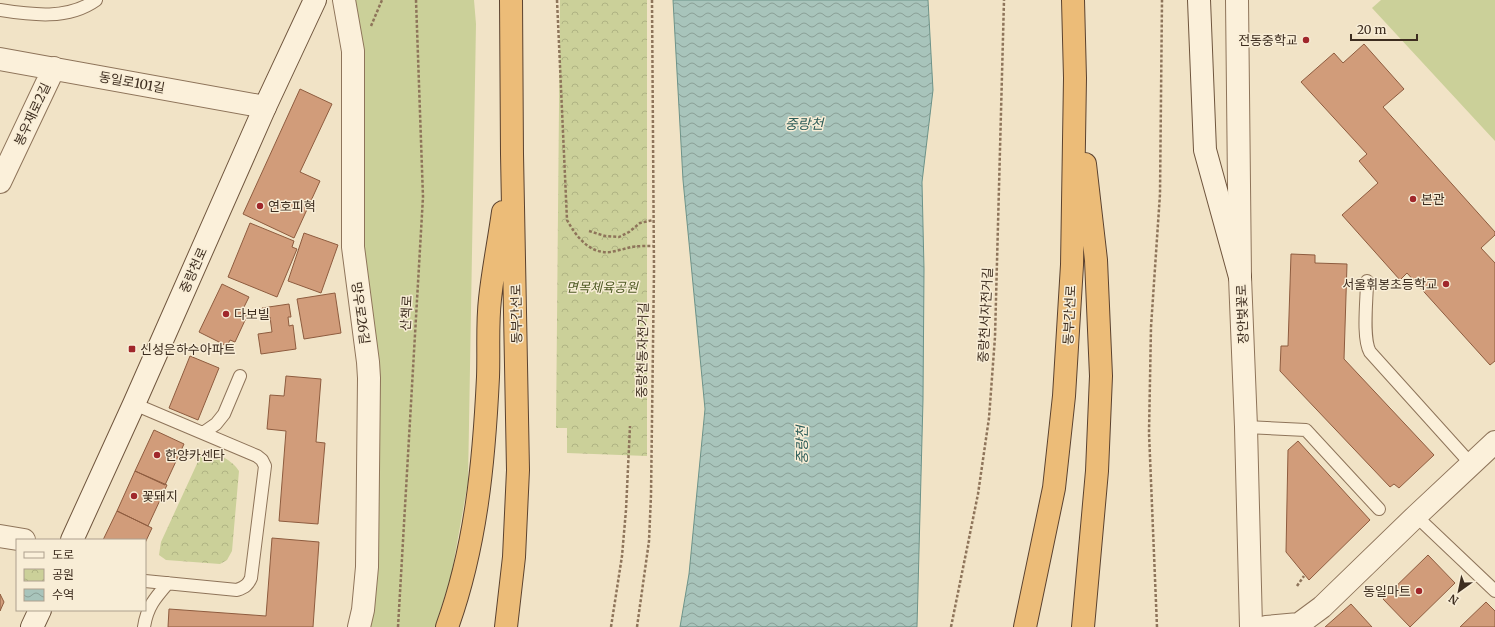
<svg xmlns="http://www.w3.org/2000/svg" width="1495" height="627" font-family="Merriweather,'Noto Sans KR',serif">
	<defs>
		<pattern id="park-crowns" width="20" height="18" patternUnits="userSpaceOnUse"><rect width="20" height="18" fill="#cbd099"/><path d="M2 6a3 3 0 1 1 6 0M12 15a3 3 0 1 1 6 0" fill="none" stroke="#afb383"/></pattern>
		<pattern id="water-waves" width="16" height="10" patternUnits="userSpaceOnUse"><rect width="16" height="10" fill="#a8c4bb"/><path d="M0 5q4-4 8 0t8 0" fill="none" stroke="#8aa097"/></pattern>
	</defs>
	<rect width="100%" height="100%" fill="#f1e3c6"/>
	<path fill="#cbd099" d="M355 0H474L476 24 468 482 451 577 435 627H370L361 241 365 87 355 8Z
		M1381 0H1495V141L1372 8Z"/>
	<path fill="url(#park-crowns)" d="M560 0H647V456L567 453V428H556Z
		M205 452C217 452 233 461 239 471L232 551 227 560 220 564 166 560 159 555 161 542 201 455Z"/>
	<path fill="url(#water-waves)" stroke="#6d9389" d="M673 0H928L933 90 922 182 924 269 923 400 917 627H680L689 574 705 409 683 180Z"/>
	<path fill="#d19c7a" stroke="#8e5c3f" d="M1364 44 1404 89 1383 107 1495 232V235L1481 248 1495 263V361L1490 365 1407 273 1400 280 1342 215 1378 183 1359 161 1367 154 1301 82 1334 53 1343 63Z
		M300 89 332 104 300 172 320 181 294 238 243 214Z
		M250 223 294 241 292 247 297 249 277 297 228 277Z
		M304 233 338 245 321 293 288 281Z
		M1291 254 1315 255V263L1347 264 1344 359 1434 455 1399 488 1394 484 1390 487 1280 371 1281 346H1288Z
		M222 284 249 297 241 313 247 316 235 342 230 340 227 346 199 332Z
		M335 293 341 333 304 339 297 299Z
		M289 304 291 317H288L289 326 293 325 296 349 261 354 258 334 272 332 270 317 264 318 262 308Z
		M190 356 219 368 198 420 169 408Z
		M286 376 321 379 316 442 325 443 318 524 279 521 286 431 267 429 270 395 284 396Z
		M154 430 184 444 165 485 135 471Z
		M1298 441 1370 520 1309 580 1286 552 1288 450Z
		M135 471 167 485 148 526 117 511Z
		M117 511 152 528 145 543V540H103Z
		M272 538 319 542 313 627H168L169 609 266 616Z
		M1428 555 1455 583 1410 627 1383 599Z
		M0 594 4 602 0 611Z
		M1486 602 1495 611V627H1460Z
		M1351 604 1372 627H1325Z"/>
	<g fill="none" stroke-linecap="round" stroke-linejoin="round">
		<g stroke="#8e745a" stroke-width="14">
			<path id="service" d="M0 10C32 15 68 20 96 0
				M1367 281C1367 299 1362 338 1370 352L1471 464
				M134 404 257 456 262 460 265 466 251 578C248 585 245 587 237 590L145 581
				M1246 427 1306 430 1379 509
				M203 433 216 424 224 414 240 376
				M1416 516 1495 591
				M144 627C147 607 155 598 168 583"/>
		</g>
		<g stroke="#8e745a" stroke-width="24">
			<path id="minor" d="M344 0 353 51V247L368 362 369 378 367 567 363 610 359 627
				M0 59 265 107
				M0 182 54 68
				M1266 627 1299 624 1322 607 1416 516 1495 442"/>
		</g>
		<g stroke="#8e745a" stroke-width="24">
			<path id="tertiary" d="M1237 0 1240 277 1246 427 1251 627
				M0 536 24 540"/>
		</g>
		<g stroke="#6f553d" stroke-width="24">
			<path id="secondary" d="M1199 0 1205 150 1240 277
				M72 540 134 404 265 107 315 0
				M32 627 40 610"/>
		</g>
		<g stroke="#5b422f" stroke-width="24">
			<path id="trunk" d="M447 627C476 547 484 462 488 377 489 351 487 325 490 299 493 270 499 241 503 212
				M506 627 514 557 518 470 512 154 511 0
				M1025 627 1054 488 1064 396 1072 265 1075 78 1073 0
				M1083 627 1097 471 1101 376 1096 260 1085 164"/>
		</g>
		<path stroke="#8e745a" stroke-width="2.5" stroke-dasharray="3 2" stroke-linecap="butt" d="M557 0 567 220C576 236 589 254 610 252 617 251 624 249 631 247 638 246 646 246 653 246
			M371 26 382 0
			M589 231 605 236 619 237 629 232 640 223 653 220
			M1297 586 1304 576
			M398 627 423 197 416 0
			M611 627 622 556 626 510 630 426
			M637 627 649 541 651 495 654 270 652 0
			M951 627 978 494 989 418 995 337 1004 0
			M1157 627 1149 433 1151 327 1160 194 1162 0"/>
		<use href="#service" stroke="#fbf0da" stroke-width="12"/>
		<use href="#minor" stroke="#fbf0da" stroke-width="22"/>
		<use href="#tertiary" stroke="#fbf0da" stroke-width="22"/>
		<use href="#secondary" stroke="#fbf0da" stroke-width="22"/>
		<use href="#trunk" stroke="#ecbc78" stroke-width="22"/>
	</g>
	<g fill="#a0272b" stroke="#f8edd6" stroke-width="1.5">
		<circle cx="1306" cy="40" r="4"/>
		<circle cx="1413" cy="199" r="4"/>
		<circle cx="260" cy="206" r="4"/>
		<circle cx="1446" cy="284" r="4"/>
		<circle cx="226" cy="314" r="4"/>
		<rect x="128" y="345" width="8" height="8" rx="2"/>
		<circle cx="157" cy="455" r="4"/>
		<circle cx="134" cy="496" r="4"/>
		<circle cx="1419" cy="591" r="4"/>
	</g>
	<g text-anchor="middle" stroke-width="3" stroke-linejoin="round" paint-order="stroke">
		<g font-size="13" fill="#3d2d1f" stroke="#f8edd6" text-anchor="start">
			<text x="1298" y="45" text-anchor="end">전동중학교</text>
			<text x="1421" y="204">본관</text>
			<text x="268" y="211">연호피혁</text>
			<text x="1438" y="289" text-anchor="end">서울휘봉초등학교</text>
			<text x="234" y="319">다보빌</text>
			<text x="140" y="354">신성은하수아파트</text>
			<text x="165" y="460">한양카센타</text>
			<text x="142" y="501">꽃돼지</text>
			<text x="1411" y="596" text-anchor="end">동일마트</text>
		</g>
		<g font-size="13" fill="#3d2d1f" stroke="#f8edd6">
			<text transform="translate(132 82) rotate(10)" y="5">동일로101길</text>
			<text transform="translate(32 114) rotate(-65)" y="5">봉우재로2길</text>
			<text transform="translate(193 270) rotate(-66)" y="5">중랑천로</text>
			<text transform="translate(361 313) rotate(82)" y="5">망우로26길</text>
			<text transform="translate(406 313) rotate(-87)" y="5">산책로</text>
			<text transform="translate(516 314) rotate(-91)" y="5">동부간선로</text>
			<text transform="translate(1242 314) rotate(-92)" y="5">장안벚꽃로</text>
			<text transform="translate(985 315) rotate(-87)" y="5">중랑천서자전거길</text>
			<text transform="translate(1069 315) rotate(-87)" y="5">동부간선로</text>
			<text transform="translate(642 350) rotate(-89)" y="5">중랑천동자전거길</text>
		</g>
		<g font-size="13" font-style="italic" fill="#4e5a24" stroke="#f8edd6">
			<text x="602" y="292">면목체육공원</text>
		</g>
		<g font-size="14" font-style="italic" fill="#2d5d59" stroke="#f8edd6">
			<text x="804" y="129">중랑천</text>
			<text transform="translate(802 445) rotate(-90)" y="5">중랑천</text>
		</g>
	</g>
	<rect x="16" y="539" width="130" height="72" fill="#f8edd6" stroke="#ada08d"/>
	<rect x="24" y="552" width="20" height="6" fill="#fbf0da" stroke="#ada08d"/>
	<text x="52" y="559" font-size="12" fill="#3d2d1f">도로</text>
	<rect x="24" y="569" width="20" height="12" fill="url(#park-crowns)" stroke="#ada08d"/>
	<text x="52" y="579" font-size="12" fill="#3d2d1f">공원</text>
	<rect x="24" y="589" width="20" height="12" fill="url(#water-waves)" stroke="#ada08d"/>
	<text x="52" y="599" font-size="12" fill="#3d2d1f">수역</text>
	<g transform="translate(1459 591) rotate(213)" stroke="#f8edd6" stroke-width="3" paint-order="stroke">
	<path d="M0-3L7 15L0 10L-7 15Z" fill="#3d2d1f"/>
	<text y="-6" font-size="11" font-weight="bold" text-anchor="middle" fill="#3d2d1f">N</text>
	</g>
	<path d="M1351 34v6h66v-6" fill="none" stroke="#3d2d1f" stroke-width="2"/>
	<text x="1357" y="34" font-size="12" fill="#3d2d1f" stroke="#f8edd6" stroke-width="3" paint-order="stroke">20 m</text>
</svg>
